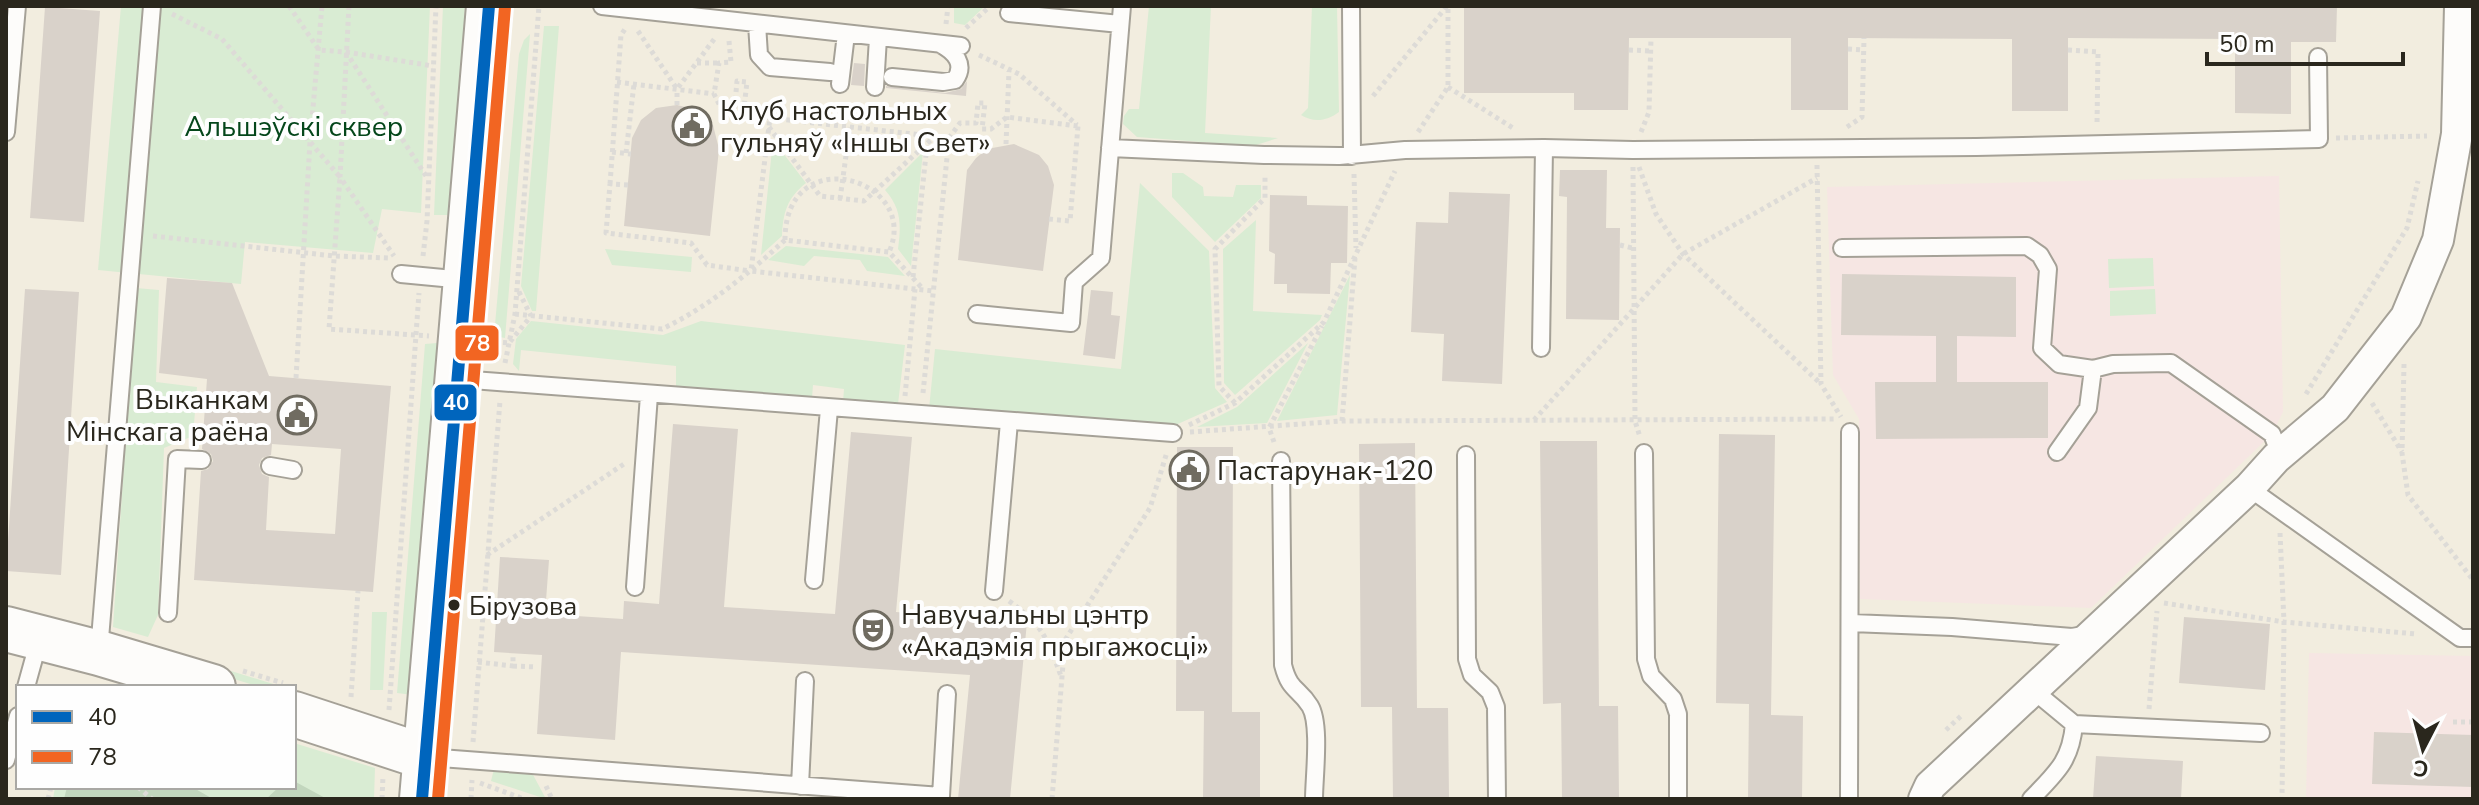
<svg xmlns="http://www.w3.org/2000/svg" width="2479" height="805" font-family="'Nunito Sans',sans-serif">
	<rect width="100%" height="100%" fill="#f2eddf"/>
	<path fill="#f6e6e3" d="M2279 176 2283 412 2272 434 2091 608 1860 599 1859 419 1833 375 1827 187Z
		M2309 653 2473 656V799H2306Z"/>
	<path fill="#d9ecd3" d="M121 6H430L421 213 382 209 373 253 245 242 241 284 98 270Z
		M443 6H465L451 215H434Z
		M954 6H981L984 7 965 25 954 23Z
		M1149 6H1211L1205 133 1278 138 1253 146 1137 137 1123 124 1124 116 1129 109H1139Z
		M1312 6H1337L1339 112C1327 121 1314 123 1301 115L1308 108Z
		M544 26H559L536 311H532L521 286Z
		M530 34 505 338 494 336 519 54 524 40Z
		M773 140 806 183C787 198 783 213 782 236L761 255Z
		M923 152 911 266 898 249C901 226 902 209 885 190Z
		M1172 173H1183L1203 187 1204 196 1233 197 1236 185H1261V198L1215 242 1172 197Z
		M1140 183 1209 251 1215 388 1227 402 1171 427 929 409 935 349 1121 369Z
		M1256 220 1253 311 1322 315 1320 320 1235 395 1224 383 1223 249Z
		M786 246 888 257 905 276 867 271 860 260 814 256 804 266 768 260Z
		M605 249 692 257 691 272 612 265Z
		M2153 258 2154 286 2109 288 2108 259Z
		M1350 275 1337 415 1277 421Z
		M136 288 159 290 156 382 197 387 193 436 164 448 158 615 148 637 113 627Z
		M2155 289 2156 314 2110 316V291Z
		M531 321 663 335 701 321 905 345 898 404 897 407 843 402 844 389 813 385 812 398 676 387V366L521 350 519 371 513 364 516 339Z
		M437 343 413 695 397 693 425 344Z
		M1308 343 1267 423 1197 427 1237 407Z
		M372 612H387L383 690H370Z
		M186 657 283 687H260L185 664Z
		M294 743 375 768 374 799H53L55 787H294Z
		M495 765 531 771 546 799 491 781Z"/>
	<path fill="#c2d6bd" d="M294 781 327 799H266L279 787H294Z
		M67 787H192L213 799H64Z"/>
	<path fill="#d9d2ca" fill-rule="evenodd" d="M1464 6H2337L2336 42H2291V114L2235 113V39L2068 38V111H2012V39L1848 38V110H1791V38H1629L1628 110H1574V93H1464Z
		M45 7 100 11 84 222 30 218Z
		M854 63 865 64 864 86 851 85Z
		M967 81 966 96 886 88V86L945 93 961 89Z
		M677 105 697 110 713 125 719 149 710 236 624 226 632 138 641 120 656 108Z
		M1014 144 1039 155 1048 166 1054 185 1043 271 958 260 967 170 976 158 987 149Z
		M1560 170H1607L1606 228H1620L1619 320 1566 319 1567 197 1559 196Z
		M1449 192 1510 194 1502 384 1442 381 1444 334 1411 332 1416 222 1448 223Z
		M1270 195 1307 196V205L1348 206 1347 263H1331L1330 294 1287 293V284H1274L1275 254 1269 251Z
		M1842 274 2016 277V337L1957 336V382H2048V438L1876 439 1875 382H1936V336L1841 335Z
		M167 278 232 283 269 376 391 386 373 592 194 580 201 471 208 469 213 461 211 454 202 449 207 379 159 373ZM272 444 341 449 335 534 266 530 269 477 262 474 259 465 262 458 271 455Z
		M25 289 79 292 61 575 6 571Z
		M1091 290 1113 292 1111 315 1120 316 1115 359 1083 355Z
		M673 424 738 429 724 607 835 614 851 432 912 437 896 612 1027 622 1010 799H958L970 675 621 652 615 740 537 734 542 655 494 652 500 557 549 560 545 614 623 619 624 601 659 604Z
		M1719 434 1775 435 1771 715 1803 716 1802 799H1748L1749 704 1716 703Z
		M1540 441H1597L1599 706H1618L1619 799H1562L1561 703 1543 704Z
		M1415 443 1417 708H1448L1449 799H1393L1392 707H1361L1359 444Z
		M1177 447H1233L1232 712H1260V799H1203L1204 711H1176Z
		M2184 617 2270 624 2265 690 2179 683Z
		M2374 732 2473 735V787L2372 784Z
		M2096 756 2183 761 2181 799H2093Z"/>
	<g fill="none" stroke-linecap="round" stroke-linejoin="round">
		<g stroke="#a5a197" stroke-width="20">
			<path id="lane" d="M602 6 961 46
				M1351 6 1352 156
				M1009 13 1120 24
				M757 24 759 55 770 67 830 72
				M892 77 943 82 955 80C966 64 955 52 940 44
				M840 84 846 34
				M875 87 878 38
				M6 132 17 6
				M1110 148 1264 155 1339 156 1405 150 1544 148 1633 150 1976 147 2319 139 2318 57
				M1842 248 2027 246 2040 255 2048 269 2042 348 2059 364 2093 369
				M401 274 464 280
				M977 314 1071 323 1074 282 1101 258 1122 6
				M1541 348 1544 148
				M459 379 1173 433
				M2057 452 2088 408 2093 369 2113 364 2171 363 2272 434 2276 444V458
				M1644 453 1646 659 1651 676 1673 699 1678 714V799
				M1466 455 1467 659 1472 675 1490 692 1496 707 1497 799
				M1281 461 1283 665C1290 692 1298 687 1310 706 1321 724 1314 777 1314 799
				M270 466 293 470
				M2249 488 2460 638H2473
				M814 580 829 409
				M635 587 649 395
				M994 591 1009 422
				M168 613 177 459 202 460
				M1851 623 1952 627 2072 637 2089 634
				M99 651 152 6
				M26 687 39 640
				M2074 724 2261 733
				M427 757 941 796 947 694
				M6 760 18 716
				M800 786 805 681
				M1849 799 1850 432
				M2031 799C2056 773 2071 761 2074 724L2034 691"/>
		</g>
		<g stroke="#a5a197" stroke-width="34">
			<path id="street" d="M1924 799 1930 786 2249 488 2276 458 2335 408 2406 317 2438 240 2457 134 2460 6"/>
		</g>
		<g stroke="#a5a197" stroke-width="48">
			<path id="secondary" d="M6 629 99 653 213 687
				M294 714 425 757
				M422 799 489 6"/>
		</g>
		<path stroke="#dddbd7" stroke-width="5" stroke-dasharray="4 4" stroke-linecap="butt" d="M289 6 319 50 346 52 426 176
			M349 6 340 177 394 256
			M172 14 222 39 340 177 329 329 429 336
			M946 24 948 6
			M966 28 988 8
			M638 31 677 89 715 38
			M729 41 731 62 719 63 714 94 724 114 734 115 737 81 747 82 743 116 770 118
			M1848 49 1864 50
			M1629 50 1651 51
			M2068 50 2098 52 2097 125
			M346 52 433 66
			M979 55 1019 74 1077 125
			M697 63H719
			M617 82 714 94
			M1448 87 1513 128
			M1373 96 1447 6
			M677 105V89
			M769 127 820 196 864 201 934 137
			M1847 127 1862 117 1864 38
			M1418 132 1448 87V6
			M1641 132 1649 112 1651 38
			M949 138 960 123H976L978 103H985L982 129H991L1007 117 1078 126
			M2336 138 2427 136
			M1006 144 1009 71
			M612 152 631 154
			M626 153 634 84
			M1817 165 1821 384 1841 417
			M1633 167 1635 421 1640 437
			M1639 167 1656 214 1683 254 1820 383
			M1354 174 1356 248
			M610 184 621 35 625 29
			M628 185 610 184 606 233 691 243 707 265 750 271
			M840 199 850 127
			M1049 219 1070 221 1078 126
			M153 236 334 256 390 258
			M785 240C785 138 922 179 889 252
			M1620 245 1632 248
			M423 256 427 221 436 6
			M913 277 927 145
			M515 314 662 329C708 307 748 274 785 240L889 252 923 289
			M495 342 509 343 531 316 518 290
			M505 363 515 314 539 6
			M2404 364 2402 453 2408 495 2473 580
			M296 378 310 142 322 6
			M923 393 949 138 770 118 751 271 933 291
			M2306 394 2407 228 2418 181
			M905 396 915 289
			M1235 403 1219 386 1215 249 1265 198V175
			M2372 403 2402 452
			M1534 420 1683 254 1817 178
			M1342 421 1355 258
			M1189 425 1235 403 1324 322 1395 171
			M1190 432 1342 421 1835 419
			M1274 442 1269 428 1322 326
			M2280 533 2284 622 2282 799
			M487 555 624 464
			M1009 601C1044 627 1046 636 1061 676
			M2164 603 2284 622 2416 634
			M478 662 513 666V657
			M513 666 536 667
			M243 671 283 683
			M351 697 358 591
			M2149 709 2157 611
			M389 710 419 293
			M2453 722H2473
			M1946 730 1962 715
			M473 742 500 401
			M480 783 524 799
			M546 786 552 799
			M138 787 152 799
			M48 799 51 787
			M382 799 383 776
			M471 799 472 780
			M1052 799 1065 640 1150 508 1167 452"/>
		<use href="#lane" stroke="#fdfcfa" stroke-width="16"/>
		<use href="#street" stroke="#fdfcfa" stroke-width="30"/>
		<use href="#secondary" stroke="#fdfcfa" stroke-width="44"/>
		<g stroke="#fefefe" stroke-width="18">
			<path id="bus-1" d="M422 799 489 6"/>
		</g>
		<g stroke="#fefefe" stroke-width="18">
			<path id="bus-2" d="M438 799 505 7"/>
		</g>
		<use href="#bus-1" stroke="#0065bd" stroke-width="12"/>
		<use href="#bus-2" stroke="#f26522" stroke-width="12"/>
	</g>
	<defs>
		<g id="civic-ring" transform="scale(2)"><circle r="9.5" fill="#fefefe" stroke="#706c61" stroke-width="1.5"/><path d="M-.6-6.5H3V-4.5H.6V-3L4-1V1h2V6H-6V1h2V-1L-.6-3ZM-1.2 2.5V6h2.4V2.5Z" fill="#706c61"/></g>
		<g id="theatre-ring" transform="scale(2)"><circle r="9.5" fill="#fefefe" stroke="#706c61" stroke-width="1.5"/><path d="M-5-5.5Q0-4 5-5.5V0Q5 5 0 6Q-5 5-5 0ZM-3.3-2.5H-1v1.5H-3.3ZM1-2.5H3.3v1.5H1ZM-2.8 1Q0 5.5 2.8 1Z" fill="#706c61"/></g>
	</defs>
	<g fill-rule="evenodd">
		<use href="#civic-ring" x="692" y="126"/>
		<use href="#civic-ring" x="297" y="415"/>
		<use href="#civic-ring" x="1189" y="470"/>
		<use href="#theatre-ring" x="873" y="630"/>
	</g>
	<circle fill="#2a271d" stroke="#fefefe" stroke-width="3" cx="454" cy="605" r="7"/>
	<g text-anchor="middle" stroke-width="8" stroke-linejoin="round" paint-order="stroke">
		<g font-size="26" fill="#2a271d" stroke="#fefefe" text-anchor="start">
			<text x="469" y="615">Бірузова</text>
		</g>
		<g font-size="28" fill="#2a271d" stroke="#fefefe" text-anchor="start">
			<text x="720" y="120">Клуб настольных<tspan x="720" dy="32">гульняў «Іншы Свет»</tspan></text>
			<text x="269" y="409" text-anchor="end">Выканкам<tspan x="269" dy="32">Мінскага раёна</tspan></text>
			<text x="1217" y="480">Пастарунак-120</text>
			<text x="901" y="624">Навучальны цэнтр<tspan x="901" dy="32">«Акадэмія прыгажосці»</tspan></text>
		</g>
		<g font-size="28" fill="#05471b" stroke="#fefefe">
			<text x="294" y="136">Альшэўскі сквер</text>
		</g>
	</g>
	<g stroke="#fefefe" stroke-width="3">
		<rect x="454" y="324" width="46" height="38" rx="8" fill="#f26522"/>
		<rect x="433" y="383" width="45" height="39" rx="8" fill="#0065bd"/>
	</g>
	<g font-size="22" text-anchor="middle" font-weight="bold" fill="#fff">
		<text x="477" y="351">78</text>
		<text x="456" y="410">40</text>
	</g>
	<rect width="2479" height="805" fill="none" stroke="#2a271d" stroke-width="16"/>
	<rect x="16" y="685" width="280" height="104" fill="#fefefe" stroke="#a9a8a4" stroke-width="2"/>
	<rect x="32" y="711" width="40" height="12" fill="#0065bd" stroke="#a9a8a4" stroke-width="2"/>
	<text x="88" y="725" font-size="24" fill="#2a271d">40</text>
	<rect x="32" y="751" width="40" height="12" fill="#f26522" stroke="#a9a8a4" stroke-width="2"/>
	<text x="88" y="765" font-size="24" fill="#2a271d">78</text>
	<g transform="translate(2423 749) rotate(186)" stroke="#fefefe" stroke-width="6" paint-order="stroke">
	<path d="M0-6L14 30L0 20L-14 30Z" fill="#2a271d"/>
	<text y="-12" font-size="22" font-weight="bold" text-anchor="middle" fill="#2a271d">С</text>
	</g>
	<path d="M2207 52v12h196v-12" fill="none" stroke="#2a271d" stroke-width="4"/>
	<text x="2219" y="52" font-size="24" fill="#2a271d" stroke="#fefefe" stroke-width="6" paint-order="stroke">50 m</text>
</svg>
